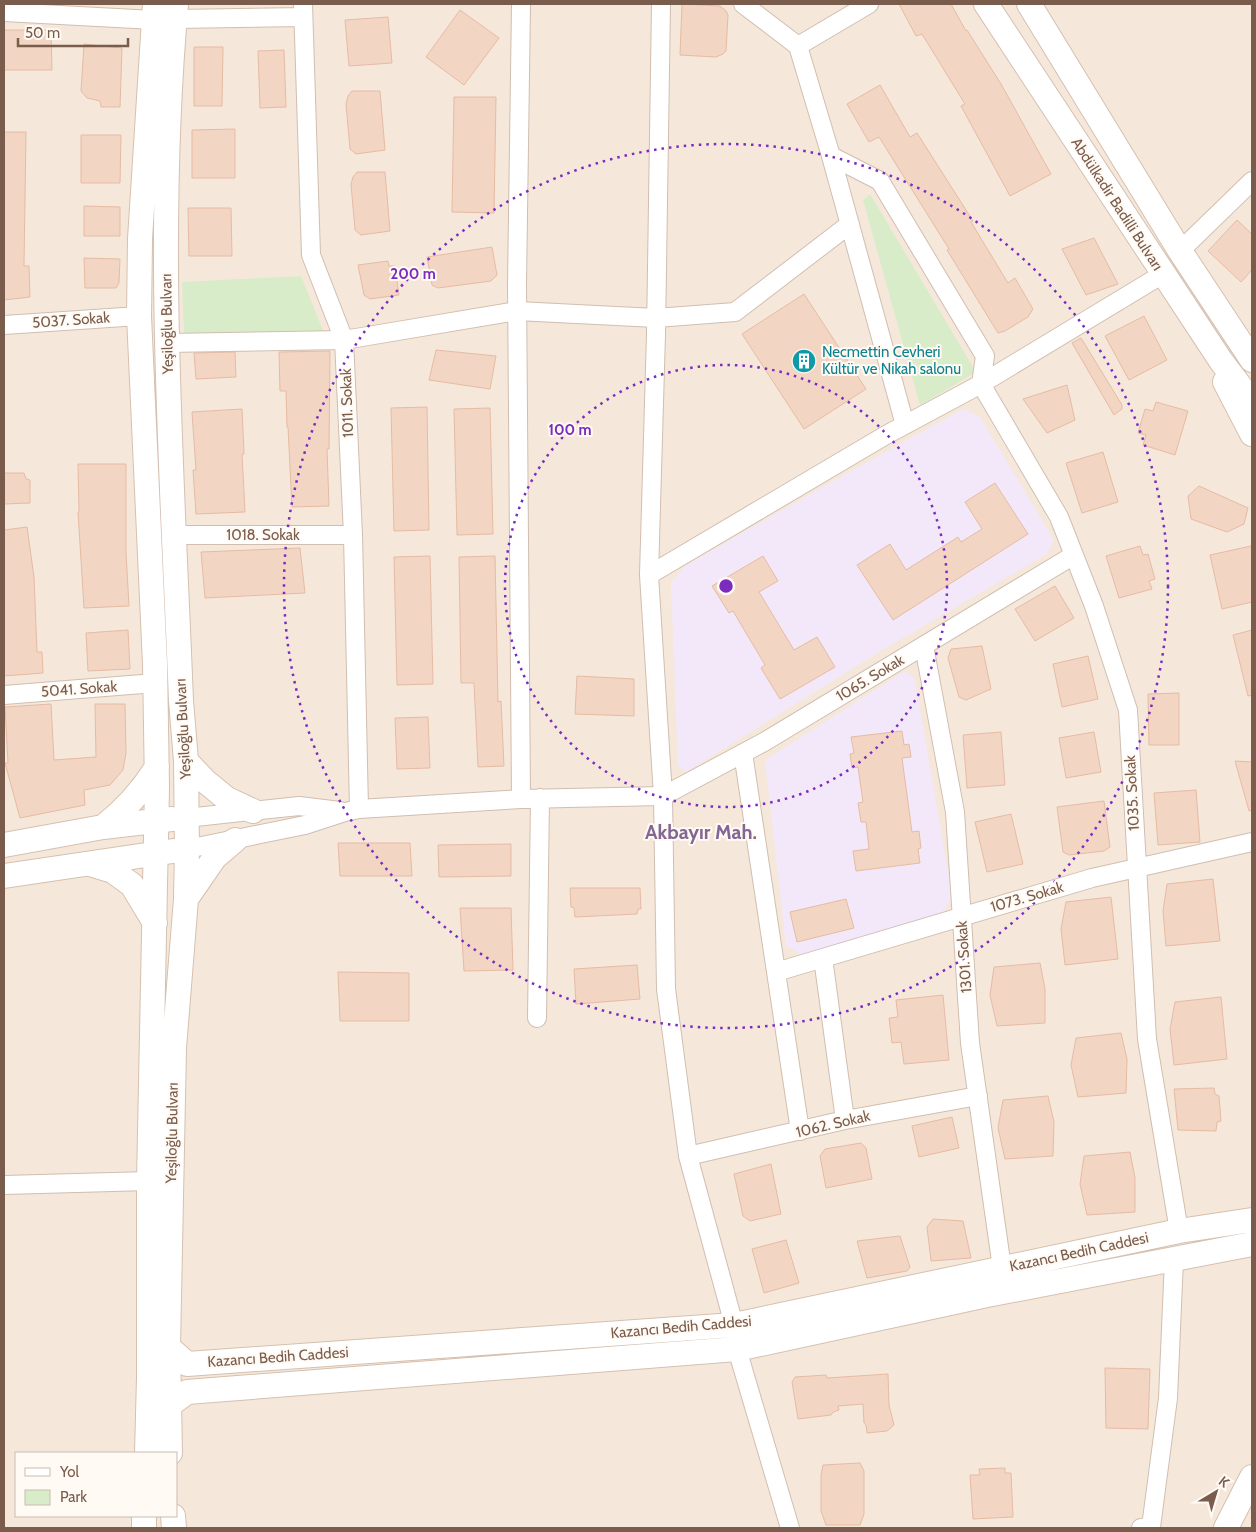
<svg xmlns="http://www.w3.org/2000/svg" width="1256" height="1532" font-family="Cabin,sans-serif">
	<rect width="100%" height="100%" fill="#fdf6ec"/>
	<path fill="#f5e8da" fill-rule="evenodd" d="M4 4H1252V1528H4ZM16 1453H176V1516H16Z"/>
	<path fill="#f3e8fa" d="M963 409 980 417 1054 540 1047 554 884 649 686 772 678 765 671 583 685 566 805 497Z
		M905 671 915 680 952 895 943 914 806 957 786 946 765 760Z"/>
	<path fill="#d8ecc9" d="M870 194 976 372 920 405 863 200Z
		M301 276 324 333H184L182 282Z"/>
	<path fill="#f3d5c3" stroke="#e6bba3" d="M682 4 720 6 726 11 728 15 726 51 723 54 716 57 680 55Z
		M899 4H951L966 31 967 30 1001 84 1051 174 1010 196 961 106 965 104 922 34 916 36Z
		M460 10 499 38 464 85 426 57Z
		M388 17 392 63 349 66 345 20Z
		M4 30H51L52 70H4Z
		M84 44 122 48 120 107H101L100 101 87 98 81 91Z
		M194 47H223L222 106H194Z
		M284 50 286 107 260 108 258 51Z
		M880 85 910 137 917 133 973 221 971 222 1008 283 1015 278 1033 309 1028 317 1005 331 998 333 947 250 949 249 879 137 869 142 847 104Z
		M352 91H380L385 150 356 154 350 149 346 104 348 96Z
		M454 97H496L494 213 452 212Z
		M235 129V178H192V130Z
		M4 132H26L24 266H29L30 297 4 300Z
		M81 135H121L120 183H81Z
		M357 172H385L390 231 361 235 355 230 351 184 353 177Z
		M84 206 120 207V236H84Z
		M188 208H231L232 256H189Z
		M1237 220 1252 234V270L1241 282 1208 251Z
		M1094 238 1118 284 1086 295 1062 249Z
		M492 247 497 275 491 281 438 288 432 285 427 257Z
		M84 258 120 259 119 283 116 288H85Z
		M388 261 389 266H395L399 295 370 299 364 295 358 265Z
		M804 294 866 389 804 429 742 334Z
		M1144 316 1167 360 1129 380 1105 336Z
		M1081 338 1122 405V409L1114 415 1072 343Z
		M436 350 496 356 490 389 429 380Z
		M330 351 329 449H327L329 506 292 507 288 427H287L286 391H280L279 352Z
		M235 352 236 377 196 379 194 353Z
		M1067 385 1075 420 1047 433 1023 399Z
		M1156 402 1188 411 1175 455 1143 445 1146 435 1138 433 1145 409 1153 411Z
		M427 407 429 530 394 531 391 408Z
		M490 408 493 534 457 535 454 409Z
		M242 409 244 454H242L245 512 196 514 193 470H196L192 412Z
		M1103 452 1118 502 1082 513 1066 463Z
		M78 464H126V553L129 606 84 608 78 512H79Z
		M4 473H24L26 479 30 480V503L4 504Z
		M995 483 1028 534 893 620 857 565 890 544 906 570 958 537 961 542 982 529 965 502Z
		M1199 486 1248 508 1244 524 1227 532 1191 519 1188 496Z
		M27 527 34 577 37 652H42L43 673 4 676V530Z
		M1140 546 1143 555 1148 554 1155 579 1149 581 1152 589 1119 598 1106 556Z
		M1251 546 1252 553V602L1222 609 1210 555Z
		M300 548 305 593 205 598 201 552Z
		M430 556 433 684 397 685 394 557Z
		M495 556 498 702 501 701 504 766 478 767 474 683H461L459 557Z
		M763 556 778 581 759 592 794 650 817 637 835 667 780 699 761 668 765 665 733 611 729 613 712 586Z
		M1055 586 1074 618 1035 641 1015 609Z
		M128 630 130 669 88 671 86 633Z
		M1252 630V695L1248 696 1233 635Z
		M982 646 991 689 966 700 959 697 948 658 951 649Z
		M1088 656 1098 699 1062 707 1053 664Z
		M577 676 634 679V716L575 714Z
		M1179 693V745H1149L1148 694Z
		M51 704 54 760 96 757 95 704H125L126 753 123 770 110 785 84 790 85 805 20 818 5 763H8L5 707Z
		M428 717 430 768 397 769 395 718Z
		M902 731 904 745 909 744 911 757 902 758 912 832 919 831 921 848 918 849 920 863 856 871 853 851 869 849 866 822H861L858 803 863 802 858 767 852 768 850 754 854 753 851 737Z
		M1001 732 1005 785 967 788 963 735Z
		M1094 732 1101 772 1066 778 1059 738Z
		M1235 761 1252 762V810L1249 811Z
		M1196 790 1200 842 1158 845 1154 793Z
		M1104 801 1110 847 1104 851 1069 855 1063 852 1057 807Z
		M1011 814 1023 864 987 872 975 822Z
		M338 843H410L412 876H340Z
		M511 844V876L439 877 438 845Z
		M1213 879 1220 941 1166 946 1163 911 1167 884Z
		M570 888H640L641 909H638L637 914 575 917 574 908 571 907Z
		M1111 897 1118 959 1065 965 1061 929 1066 902Z
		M846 899 854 928 797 942 790 912Z
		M460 908H511L513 970 464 971Z
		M1040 963 1045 989V1023L997 1026 990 995 994 967Z
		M637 965 640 999 576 1004 574 969Z
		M338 972 409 973V1021H340Z
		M943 995 949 1060 904 1064 901 1042 892 1043 889 1018 898 1017 896 1000Z
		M1221 997 1227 1059 1174 1065 1170 1029 1175 1002Z
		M1121 1033 1127 1059 1126 1093 1078 1097 1071 1065 1076 1038Z
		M1214 1088 1215 1094 1219 1096 1221 1121 1217 1122 1216 1131 1178 1130 1174 1089Z
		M1048 1096 1054 1122 1053 1156 1005 1159 998 1128 1003 1100Z
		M952 1117 959 1148 919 1157 912 1126Z
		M861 1143 866 1148 872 1179 826 1188 820 1156 825 1149Z
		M1130 1152 1135 1178V1212L1087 1215 1080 1184 1084 1156Z
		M771 1164 781 1214 750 1221 743 1216 734 1174Z
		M933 1219 963 1221 971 1258 931 1261 927 1227Z
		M900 1236 910 1267 907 1271 867 1278 857 1241Z
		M786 1240 799 1283 764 1293 752 1249Z
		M1105 1368 1150 1369 1148 1429 1106 1428Z
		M888 1374 889 1405 894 1425 887 1431 867 1433 866 1425 864 1423 863 1404 838 1406 839 1410 833 1412 831 1415 798 1419 792 1382 795 1377 826 1375 827 1378Z
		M860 1463 864 1471V1514L860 1525H826L821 1511V1475L823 1465Z
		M1005 1468V1473H1011L1013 1517 973 1519 970 1475H980L979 1469Z"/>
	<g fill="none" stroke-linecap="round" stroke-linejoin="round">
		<g stroke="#d1beb0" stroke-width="20">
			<path id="street" d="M303 4 311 255 344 340 353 535 359 809
				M661 4 656 334 649 575 663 796 666 989 688 1156 734 1325 737 1349 790 1528
				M743 4 798 46 831 156 880 181 985 356 981 384 1059 517 1094 606 1128 710 1147 1039 1179 1231
				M4 12 154 20
				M174 19 303 17
				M798 46 869 4
				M831 156 905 425
				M1180 251 1252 181
				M4 325 139 316
				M167 343 344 340 517 311 656 318 735 312 850 224
				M174 535H353
				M649 575 886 435 981 384 1163 274
				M924 646 955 812 970 1043 1002 1268
				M4 695 155 683
				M743 753 800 1131
				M521 799 517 285 521 4
				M186 818 299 806 340 811
				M187 849 305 825 345 812 359 809 521 799 663 796 764 742 1074 555
				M823 958 845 1120
				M776 972 1092 878 1252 842
				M537 1018 540 798
				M688 1156 845 1120 978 1096
				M4 1185 149 1181
				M1141 1528 1151 1527 1168 1398 1174 1259"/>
		</g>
		<g stroke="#d6c0b0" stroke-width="26">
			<path id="secondary" d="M986 4 1221 361 1243 390 1252 399
				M1029 4 1180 251 1252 360
				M1225 382 1252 434
				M186 761 205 781 227 799 253 811
				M103 827C125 810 142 791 157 767
				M4 845 103 827 172 819
				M90 864 113 871 132 885 155 923
				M4 876 173 851
				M186 899 215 857 235 840
				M168 1347 187 1364 734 1325 1179 1231 1252 1220
				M168 1406 187 1392 737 1349 987 1295 1252 1244
				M147 1453 149 1377V1181L157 787 155 664 139 316 140 239 155 4
				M170 1453 168 1347 174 1048 186 899 187 849 186 761 181 701C172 469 155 236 176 4
				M173 1516 174 1528
				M144 1528V1516
				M1226 1528 1252 1477"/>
		</g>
		<use href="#street" stroke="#fff" stroke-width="18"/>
		<use href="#secondary" stroke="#fff" stroke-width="24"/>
	</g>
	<g fill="none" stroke="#7b2cbf" stroke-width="2.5" stroke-dasharray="2.5 5">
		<circle cx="726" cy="586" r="221"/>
		<circle cx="726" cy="586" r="442"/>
	</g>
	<defs>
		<g id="building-disc" transform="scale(1.25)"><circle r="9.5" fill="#0f9aa8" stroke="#fffaf3"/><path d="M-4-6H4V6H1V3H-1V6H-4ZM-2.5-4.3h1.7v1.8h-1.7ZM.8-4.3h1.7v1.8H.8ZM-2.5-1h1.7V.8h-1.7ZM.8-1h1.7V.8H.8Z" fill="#fff"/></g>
	</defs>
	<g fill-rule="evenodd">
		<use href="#building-disc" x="804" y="361"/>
	</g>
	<g text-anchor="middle" stroke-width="4" stroke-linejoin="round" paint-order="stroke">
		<g font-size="15" fill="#7a5c4d" stroke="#fffaf3">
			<text transform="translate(1117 204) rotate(57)" y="5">Abdülkadir Badilli Bulvarı</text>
			<text transform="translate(71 320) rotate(-4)" y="5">5037. Sokak</text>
			<text transform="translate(167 324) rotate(-91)" y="5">Yeşiloğlu Bulvarı</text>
			<text transform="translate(347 403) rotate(-92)" y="5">1011. Sokak</text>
			<text x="263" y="540">1018. Sokak</text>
			<text transform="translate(870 678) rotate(-31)" y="5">1065. Sokak</text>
			<text transform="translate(79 689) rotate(-4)" y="5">5041. Sokak</text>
			<text transform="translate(183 729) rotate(-93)" y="5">Yeşiloğlu Bulvarı</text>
			<text transform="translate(1132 793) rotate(-93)" y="5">1035. Sokak</text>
			<text transform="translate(1027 897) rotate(-16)" y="5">1073. Sokak</text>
			<text transform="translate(964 957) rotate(-94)" y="5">1301. Sokak</text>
			<text transform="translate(833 1124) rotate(-13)" y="5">1062. Sokak</text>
			<text transform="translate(172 1133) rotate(-89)" y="5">Yeşiloğlu Bulvarı</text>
			<text transform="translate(1079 1252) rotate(-12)" y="5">Kazancı Bedih Caddesi</text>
			<text transform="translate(681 1327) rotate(-5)" y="5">Kazancı Bedih Caddesi</text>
			<text transform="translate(278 1357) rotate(-4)" y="5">Kazancı Bedih Caddesi</text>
		</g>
		<g font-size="15" fill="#0d838f" stroke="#fffaf3" text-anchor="start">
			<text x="822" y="357">Necmettin Cevheri<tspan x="822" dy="17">Kültür ve Nikah salonu</tspan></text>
		</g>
		<g font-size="20" font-weight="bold" fill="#846695" stroke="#fffaf3">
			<text x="701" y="839">Akbayır Mah.</text>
		</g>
	</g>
	<circle cx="726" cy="586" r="8" fill="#7b2cbf" stroke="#fffaf3" stroke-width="2.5"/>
	<g font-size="15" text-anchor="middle" font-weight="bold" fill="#7b2cbf" stroke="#fffaf3" stroke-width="4" stroke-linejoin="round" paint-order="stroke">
		<text x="413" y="279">200 m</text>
		<text x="570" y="435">100 m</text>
	</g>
	<rect width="1256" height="1532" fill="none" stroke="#7a5c4d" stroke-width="10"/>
	<rect x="15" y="1452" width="162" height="65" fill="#fffaf3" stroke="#cabbb1"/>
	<rect x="25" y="1468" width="25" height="8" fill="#ffffff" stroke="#cabbb1"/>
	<text x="60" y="1477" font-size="15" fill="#7a5c4d">Yol</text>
	<rect x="25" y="1490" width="25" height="15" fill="#d8ecc9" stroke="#cabbb1"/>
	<text x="60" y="1502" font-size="15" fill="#7a5c4d">Park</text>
	<g transform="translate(1216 1492) rotate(38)" stroke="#fffaf3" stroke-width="4" paint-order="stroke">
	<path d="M0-4L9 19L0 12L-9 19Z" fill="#7a5c4d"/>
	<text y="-8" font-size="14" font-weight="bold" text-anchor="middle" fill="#7a5c4d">K</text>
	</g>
	<path d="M18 38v8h110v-8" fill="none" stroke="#7a5c4d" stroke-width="2.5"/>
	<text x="25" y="38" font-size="15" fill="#7a5c4d" stroke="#fffaf3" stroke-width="4" paint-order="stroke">50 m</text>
</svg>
